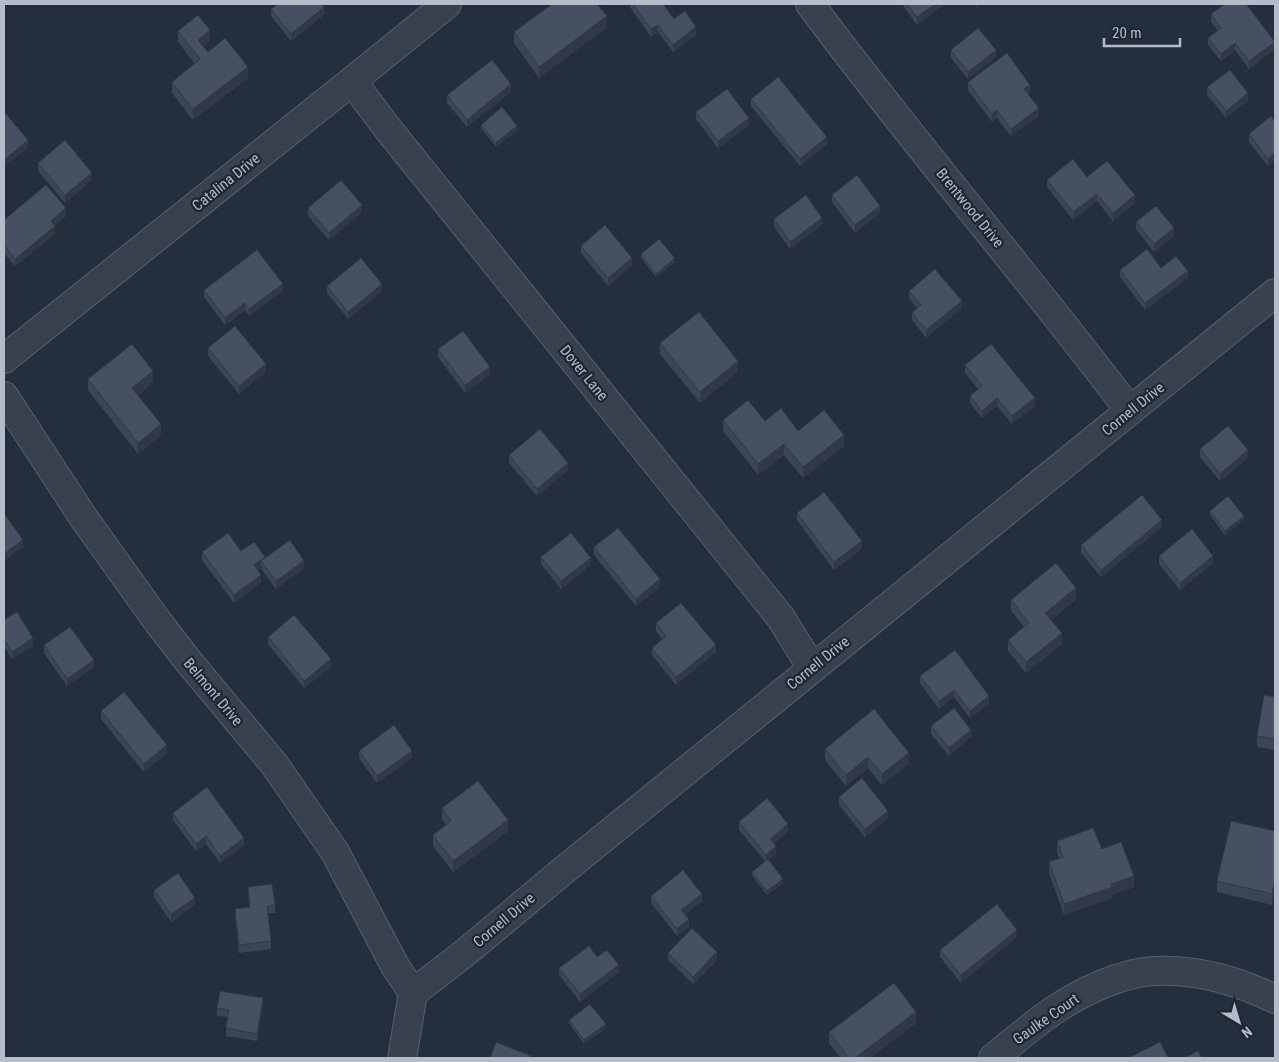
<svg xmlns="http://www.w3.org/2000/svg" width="1279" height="1062" font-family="'Roboto Condensed',sans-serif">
	<rect width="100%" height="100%" fill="#242f3e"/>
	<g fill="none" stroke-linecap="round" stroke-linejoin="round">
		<g stroke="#565f6c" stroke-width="30">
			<path id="minor" d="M810 4C913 143 1026 273 1130 411
				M352 81 388 129 781 618 812 668
				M4 359 352 81 447 4
				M4 396 83 517 158 622 189 662 274 764 335 852 395 966 413 993
				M402 1058 413 993 466 952 564 870 1275 293
				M993 1058C1012 1043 1032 1025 1053 1011 1081 992 1120 973 1154 971 1196 969 1238 981 1275 999"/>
		</g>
		<use href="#minor" stroke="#38414e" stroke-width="28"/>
	</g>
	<path fill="#3b4654" d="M630 4H663L674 19 696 35 673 52 658 32 651 37 630 7Z
		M902 4H945L917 25Z
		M271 9 324 15 291 41 271 16Z
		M1211 14 1275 49 1249 69 1235 50 1221 61 1208 45V38L1218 31 1211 22Z
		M607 27 539 78 514 43V32Z
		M178 31 210 41 203 46 208 52 248 78 193 120 172 93V82L195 64 178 42Z
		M951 50 996 57 968 79 951 58Z
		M968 82 1030 92 1028 94 1039 116 1011 136 997 118 992 122 968 90Z
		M1207 87 1248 100 1226 118 1207 95Z
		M511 92 467 127 447 103V95Z
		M751 99 827 144 800 166 751 106Z
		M696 112 749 125 718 148 696 119Z
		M1271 116 1268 166 1249 142V134Z
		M481 125 517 130 496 147 481 128Z
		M38 163 92 180 65 203 38 171Z
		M1087 177 1135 203 1113 221 1097 201 1073 220 1047 187V180Z
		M832 195 880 213 855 233 832 202Z
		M308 208 362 212 329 240 308 216Z
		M66 216 55 226V234L15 266 4 253V220Z
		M774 219 822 225 790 249 774 227Z
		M1136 222 1174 236 1154 252 1136 229Z
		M581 246 632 265 608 286 581 253Z
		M641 254 675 262 656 277 641 258Z
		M1161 268 1188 278 1145 310 1120 277V270Z
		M327 286 382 291 348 319 327 293Z
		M204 290 283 291 249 316 245 310 225 325 204 297Z
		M909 291 962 308 926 338 912 320V313L917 308 909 298Z
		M660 343 738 372 700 403 660 354Z
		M208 348 266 372 239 394 208 356Z
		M438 349 490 374 465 393 438 357Z
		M965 365 1035 406 1012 424 997 406 982 418 970 403V396L978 389 965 373Z
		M88 379 153 382 138 395 161 435 138 454 88 390Z
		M723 420 765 421 798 431 844 446 803 478 784 455 758 475 723 431Z
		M1200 449 1248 458 1220 481 1200 457Z
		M509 455 568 470 537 496 509 463Z
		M1210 511 1244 519 1225 535 1210 515Z
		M797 513 862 549 834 570 797 520Z
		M1162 527 1101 577 1081 553V545Z
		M594 547 660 587 636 606 594 555Z
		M241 551 265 559 304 568 276 589 261 569V567L257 570 261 583 234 603 202 560V552Z
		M1159 556 1213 563 1180 590 1159 564Z
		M541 557 591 565 561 589 541 564Z
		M1076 599 1051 620 1062 644 1026 673 1008 651V640L1024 627 1011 611V600Z
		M4 620 33 646 12 659 4 646Z
		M656 623 716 652 676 685 652 655V648L662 639 656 631Z
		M268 637 331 667 304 688 268 644Z
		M44 645 94 667 67 686 44 653Z
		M920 676 989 704 970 718 954 697 939 709 920 683Z
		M1275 697V750L1257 747V736Z
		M101 711 167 753 144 772 101 719Z
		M931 726 971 737 949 756 931 734Z
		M825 749 909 764 882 785 868 768 846 786 825 760Z
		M359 751 412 758 377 783 359 758Z
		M839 797 888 818 865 837 839 805Z
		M442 808 508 831 453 872 433 846V835L446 825 442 819Z
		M173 813 244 845 220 863 206 844 196 851 173 820Z
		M739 822 788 831 774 844 776 854 768 860 783 883 767 895 752 875V872L765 861 739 830Z
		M1275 831 1272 905 1217 892V881Z
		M1057 841 1102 849 1134 887 1112 895V898L1064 915 1049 873V862L1059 858 1057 852Z
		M248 887 275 905V913H268L271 941V949L239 953 235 917V909L249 907Z
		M154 890 195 905 171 922 154 897Z
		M651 896 702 901 685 915 689 927 677 936 651 903Z
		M1017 937 961 983 940 957V950Z
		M668 953 717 960 693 984 668 960Z
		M597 957 619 972 580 1002 559 975V968Z
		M263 1005 257 1041 226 1036V1028L228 1017 217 1016V1008Z
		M569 1020 606 1028 584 1044 569 1023Z
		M916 1023 870 1058H841L829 1043V1032Z"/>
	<path fill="#303945" d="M935 4H945L917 25V17Z
		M976 4H981L976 8Z
		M324 7V15L291 41V34Z
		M607 16V27L539 78V67Z
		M658 25V32L651 37V29Z
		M696 27V35L673 52V45Z
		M210 30V41L198 51V40Z
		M1275 42V49L1249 69V61Z
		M1235 43V50L1221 61V54Z
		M996 50V57L968 79V72Z
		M248 67V78L193 120V109Z
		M511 84V92L467 127V120Z
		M1030 85V92L1024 97V89Z
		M1248 93V100L1226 118V111Z
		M1039 108V116L1011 136V129Z
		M997 110V118L992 122V114Z
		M749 118V125L718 148V141Z
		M517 126V130L496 147V143Z
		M827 137V144L800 166V159Z
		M28 140V148L4 167V160Z
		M1275 153V160L1268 166V159Z
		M92 173V180L65 203V195Z
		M1097 194V201L1073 220V212Z
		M1135 195V203L1113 221V213Z
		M362 205V212L329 240V233Z
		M880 206V213L855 233V225Z
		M66 208V216L51 229V221Z
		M822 218V225L790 249V242Z
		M55 226V234L15 266V259Z
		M1174 228V236L1154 252V244Z
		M632 258V265L608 286V278Z
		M675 258V262L656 277V274Z
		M1188 271V278L1145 310V303Z
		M283 284V291L249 316V309Z
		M382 284V291L348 319V312Z
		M962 301V308L926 338V330Z
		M245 303V310L225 325V318Z
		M738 361V372L700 403V392Z
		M266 364V372L239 394V386Z
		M490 367V374L465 393V385Z
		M153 371V382L132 399V388Z
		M997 398V406L982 418V411Z
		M1035 398V406L1012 424V416Z
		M161 424V435L138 454V443Z
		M844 435V446L803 478V467Z
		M784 444V455L758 475V464Z
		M1248 450V458L1220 481V474Z
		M568 463V470L537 496V489Z
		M1244 516V519L1225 535V531Z
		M1162 520V527L1101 577V570Z
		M23 540V547L4 561V554Z
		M862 541V549L834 570V562Z
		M1213 556V563L1180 590V583Z
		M265 557V564L261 561V567L254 573V565Z
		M591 558V565L561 589V581Z
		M304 561V568L276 589V581Z
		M261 575V583L234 603V595Z
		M660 579V587L636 606V599Z
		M1076 588V599L1045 624V613Z
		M1062 633V644L1026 673V662Z
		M33 638V646L12 659V652Z
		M716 645V652L676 685V677Z
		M331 659V667L304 688V681Z
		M94 660V667L67 686V679Z
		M954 690V697L939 709V701Z
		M989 696V704L970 718V711Z
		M971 730V737L949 756V748Z
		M167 745V753L144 772V764Z
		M412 751V758L377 783V776Z
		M909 753V764L882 785V774Z
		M868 757V768L846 786V775Z
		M888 811V818L865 837V829Z
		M508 820V831L453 872V861Z
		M788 824V831L770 847V839Z
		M206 836V844L196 851V844Z
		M244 838V845L220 863V856Z
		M776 846V854L766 862V855Z
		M1134 876V887L1112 895V898L1064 915V904L1111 884Z
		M783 879V883L767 895V891Z
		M1275 881V892L1272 905V894Z
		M702 894V901L681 918V910Z
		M195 898V905L171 922V914Z
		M689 919V927L677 936V929Z
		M1017 930V937L961 983V975Z
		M717 952V960L693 984V977Z
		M619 965V972L580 1002V994Z
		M263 998V1005L257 1041V1034Z
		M916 1012V1023L870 1058H855Z
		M606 1024V1028L584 1044V1040Z"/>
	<path fill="#455162" stroke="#303945" d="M278 4H321L324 7 291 34 271 9Z
		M552 4H597L607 16 539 67 514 32Z
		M633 4H663L674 19 685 11 696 27 673 45 658 25 651 29Z
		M907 4H935L917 17Z
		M1225 4H1246L1275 42 1249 61 1235 43 1221 54 1208 38 1221 28 1211 14Z
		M198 15 210 30 198 40 208 52 225 38 248 67 193 109 172 82 200 59 178 31Z
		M978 28 996 50 968 72 951 50Z
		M1007 53 1030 85 1024 89 1039 108 1011 129 997 110 992 114 968 82Z
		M492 60 511 84 467 120 447 95Z
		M1230 70 1248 93 1226 111 1207 87Z
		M778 77 827 137 800 159 751 99Z
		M727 89 749 118 718 141 696 112Z
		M502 107 517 126 496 143 481 125Z
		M6 114 28 140 4 160V116Z
		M1271 116 1275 122V153L1268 159 1249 134Z
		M65 140 92 173 65 195 38 163Z
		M1073 159 1087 177 1107 161 1135 195 1113 213 1097 194 1073 212 1047 180Z
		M857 175 880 206 855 225 832 195Z
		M341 180 362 205 329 233 308 208Z
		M46 185 66 208 51 221 55 226 15 259 4 245V220Z
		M806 195 822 218 790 242 774 219Z
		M1156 206 1174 228 1154 244 1136 222Z
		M605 225 632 258 608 278 581 246Z
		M659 239 675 258 656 274 641 254Z
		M1147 249 1161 268 1176 256 1188 271 1145 303 1120 270Z
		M257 250 283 284 249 309 245 303 225 318 204 290Z
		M361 258 382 284 348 312 327 286Z
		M935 269 962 301 926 330 912 313 921 305 909 291Z
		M699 312 738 361 700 392 660 343Z
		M235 326 266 364 239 386 208 348Z
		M463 331 490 367 465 385 438 349Z
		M132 344 153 371 132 388 161 424 138 443 88 379Z
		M991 344 1035 398 1012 416 997 398 982 411 970 396 982 386 965 365Z
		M748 400 765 421 781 408 798 431 824 410 844 435 803 467 784 444 758 464 723 420Z
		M1228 426 1248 450 1220 474 1200 449Z
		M540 429 568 463 537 489 509 455Z
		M824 492 862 541 834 562 797 513Z
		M1142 495 1162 520 1101 570 1081 545Z
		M1228 496 1244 516 1225 531 1210 511Z
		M4 513 23 540 4 554Z
		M618 528 660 579 636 599 594 547Z
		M1192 529 1213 556 1180 583 1159 556Z
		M228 533 241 551 254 542 265 557 254 565 261 575 234 595 202 552Z
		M571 533 591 558 561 581 541 557Z
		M290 540 304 561 276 581 261 561Z
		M1056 563 1076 588 1045 613 1062 633 1026 662 1008 640 1029 623 1011 600Z
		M681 603 716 645 676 677 652 648 666 636 656 623Z
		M17 612 33 638 12 652 4 639V620Z
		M294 615 331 659 304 681 268 637Z
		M70 627 94 660 67 679 44 645Z
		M955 650 989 696 970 711 954 690 939 701 920 676Z
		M124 692 167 745 144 764 101 711Z
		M1264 695 1275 697V739L1257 736Z
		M954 708 971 730 949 748 931 726Z
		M874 709 909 753 882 774 868 757 846 775 825 749Z
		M394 725 412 751 377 776 359 751Z
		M862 778 888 811 865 829 839 797Z
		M478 781 508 820 453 861 433 835 451 821 442 808Z
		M207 787 244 838 220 856 206 836 196 844 173 813Z
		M767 798 788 824 770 839 776 846 766 855 739 822Z
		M1231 821 1275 831V881L1272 894 1217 881Z
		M1093 828 1102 849 1121 842 1134 876 1111 884 1112 887 1064 904 1049 862 1063 857 1057 841Z
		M768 859 783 879 767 891 752 872Z
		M683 870 702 894 681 910 689 919 677 929 651 896Z
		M178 873 195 898 171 914 154 890Z
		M272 884 275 905 267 906 271 941 239 945 235 909 250 907 248 887Z
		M997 904 1017 930 961 975 940 950Z
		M692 928 717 952 693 977 668 953Z
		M589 946 597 957 607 950 619 965 580 994 559 968Z
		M894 983 916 1012 855 1058H849L829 1032Z
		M220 991 263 998 257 1034 226 1028 229 1010 217 1008Z
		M590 1004 606 1024 584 1040 569 1020Z
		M496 1042 531 1056 530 1058H490Z
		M1160 1042 1168 1058H1131L1130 1057Z
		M1198 1051 1202 1058H1184Z"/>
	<g text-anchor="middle" stroke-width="4.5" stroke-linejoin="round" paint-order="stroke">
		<g font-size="15" fill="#b4bcc9" stroke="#1d2633">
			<text transform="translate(226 182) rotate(-39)" y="5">Catalina Drive</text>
			<text transform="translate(970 208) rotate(51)" y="5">Brentwood Drive</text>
			<text transform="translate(584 373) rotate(51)" y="5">Dover Lane</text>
			<text transform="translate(1133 409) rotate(-39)" y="5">Cornell Drive</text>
			<text transform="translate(818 663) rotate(-39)" y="5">Cornell Drive</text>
			<text transform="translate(213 692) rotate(50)" y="5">Belmont Drive</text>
			<text transform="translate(504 920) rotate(-40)" y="5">Cornell Drive</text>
			<text transform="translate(1046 1019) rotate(-35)" y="5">Gaulke Court</text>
		</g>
	</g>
	<rect width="1279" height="1062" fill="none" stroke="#b4bcc9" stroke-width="10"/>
	<g transform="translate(1239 1022) rotate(142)" stroke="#1d2633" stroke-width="4" paint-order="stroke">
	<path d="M0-4L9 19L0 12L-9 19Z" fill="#b4bcc9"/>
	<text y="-8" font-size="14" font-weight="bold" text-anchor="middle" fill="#b4bcc9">N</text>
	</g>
	<path d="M1104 38v8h76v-8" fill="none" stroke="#b4bcc9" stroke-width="2.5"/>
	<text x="1112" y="38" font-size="15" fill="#b4bcc9" stroke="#1d2633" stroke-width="4" paint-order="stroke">20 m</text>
</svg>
